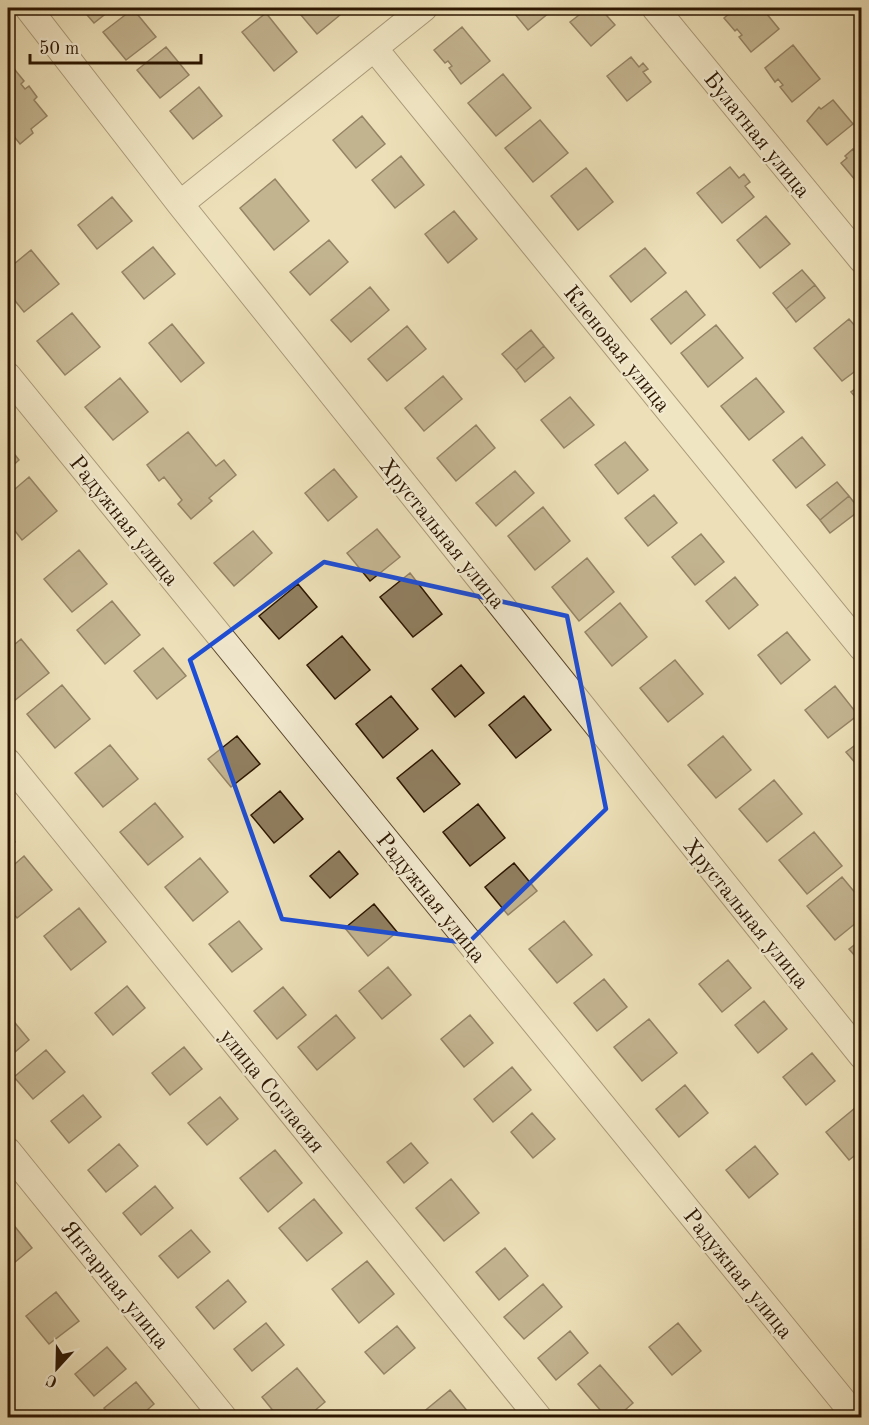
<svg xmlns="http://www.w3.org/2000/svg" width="869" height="1425" font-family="'Old Standard TT',serif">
	<rect width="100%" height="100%" fill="#ede0b8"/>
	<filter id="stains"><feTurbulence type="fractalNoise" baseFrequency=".00333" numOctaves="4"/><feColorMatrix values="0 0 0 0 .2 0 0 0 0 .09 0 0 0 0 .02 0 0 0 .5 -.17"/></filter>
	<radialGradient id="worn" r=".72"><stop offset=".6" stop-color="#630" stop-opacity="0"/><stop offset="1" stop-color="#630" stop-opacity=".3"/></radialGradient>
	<path fill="#907f60" stroke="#2c1600" stroke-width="1.5" d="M81 8H113L94 23Z
		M295 8H333L340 15 317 34Z
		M510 8H555L528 30Z
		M588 8H600L615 25 591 46 570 22Z
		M736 8H762L779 29 751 52 739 37 742 35 737 29 735 31 724 18Z
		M133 9 156 37 126 60 103 32Z
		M266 13 297 52 274 71 242 32Z
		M462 27 490 61 461 84 449 68 452 66 448 61 445 63 434 50Z
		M793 45 820 79 792 102 780 87 783 85 778 79 775 82 765 68Z
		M166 47 189 75 160 98 137 70Z
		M631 57 639 67 643 63 648 69 643 72 651 82 627 101 607 76Z
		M11 65 24 81 21 84 25 89 29 86 37 97 34 100 47 116 31 129 33 133 20 144 8 129V67Z
		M503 74 531 108 496 136 468 103Z
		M199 87 222 116 193 139 170 111Z
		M833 100 853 124 827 145 807 121 819 107 821 109Z
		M362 116 385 144 356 168 333 140Z
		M540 120 568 153 533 182 505 148Z
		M862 146V187H861L841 163 847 158 845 156 853 149 855 152Z
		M401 156 424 185 395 208 372 180Z
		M730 167 739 178 744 174 750 182 745 186 754 197 722 223 697 193Z
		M586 168 613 202 578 230 551 196Z
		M275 179 309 221 274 250 240 208Z
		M112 197 132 221 97 249 78 225Z
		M454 211 477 239 448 263 425 234Z
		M766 216 790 244 760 268 737 240Z
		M329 240 348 262 310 295 290 272Z
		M153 247 175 274 144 299 122 272Z
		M645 248 666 273 631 302 610 276Z
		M31 250 59 284 24 312 8 292V269Z
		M802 270 815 285 786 309 773 293Z
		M815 285 825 298 796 322 786 309Z
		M370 287 389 310 351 342 331 320Z
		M686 291 705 315 671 344 651 319Z
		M72 313 100 347 65 375 37 341Z
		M849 319 862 334V366L842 381 814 348Z
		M172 324 204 363 181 382 149 343Z
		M716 325 743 358 708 387 681 353Z
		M407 326 426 349 387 381 368 359Z
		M531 330 544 346 516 370 502 354Z
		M544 346 554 358 525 382 516 370Z
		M443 376 462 399 424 431 405 408Z
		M120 378 148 412 113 440 85 407Z
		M756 378 784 412 749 440 721 406Z
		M862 384V405L851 392Z
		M570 397 594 425 564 448 541 420Z
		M476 425 495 448 456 481 437 458Z
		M188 432 216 466 224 460 236 475 209 498 212 501 191 519 178 504 182 500 164 477 159 481 147 465Z
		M802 437 825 465 796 488 773 460Z
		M625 442 648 470 618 494 595 465Z
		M8 446 19 460 8 470Z
		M334 469 357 497 328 521 305 493Z
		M515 471 534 493 496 526 476 503Z
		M29 477 57 511 22 540 8 522V495Z
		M837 482 849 496 820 520 807 505Z
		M654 495 677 523 648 546 625 518Z
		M849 496 860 510 830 533 820 520Z
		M543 507 570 541 535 570 508 536Z
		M377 529 400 557 370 581 347 553Z
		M253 531 272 553 234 586 214 563Z
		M701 534 724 562 695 585 672 557Z
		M79 550 107 584 72 612 44 579Z
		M587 558 614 592 579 621 552 587Z
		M410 573 442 614 413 637 380 597Z
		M735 577 758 605 729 629 706 601Z
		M298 584 317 607 279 639 259 616Z
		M112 601 140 635 105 664 77 630Z
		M620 603 647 637 612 666 585 632Z
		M787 632 810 660 781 684 758 655Z
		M342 636 370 670 335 699 307 665Z
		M21 639 49 673 14 701 8 694V650Z
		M163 648 186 676 157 699 134 671Z
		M675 660 703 694 668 722 640 688Z
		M461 665 484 693 455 717 432 689Z
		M62 685 90 719 55 748 27 714Z
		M835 686 858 715 828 738 805 710Z
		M391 696 418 729 383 758 356 724Z
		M524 696 551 730 516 758 489 725Z
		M237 736 260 764 231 787 208 759Z
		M723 736 751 770 716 798 688 765Z
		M862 740V771L846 752Z
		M110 745 138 779 103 807 75 773Z
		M432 750 460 784 424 812 397 778Z
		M774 780 802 814 767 842 739 809Z
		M280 791 303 819 274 843 251 815Z
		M155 803 183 837 148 865 120 832Z
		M478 804 505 838 470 866 443 832Z
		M814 832 842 866 807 894 779 860Z
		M8 833 15 842 8 848Z
		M339 851 358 874 330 898 310 876Z
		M24 856 52 890 17 918 8 907V870Z
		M200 858 228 892 193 921 165 887Z
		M514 863 537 891 508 915 485 887Z
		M842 877 862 901V918L835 940 807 906Z
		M374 904 397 932 368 956 345 928Z
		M79 908 106 942 71 970 44 936Z
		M239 921 262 949 232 972 209 944Z
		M564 921 592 955 557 983 529 949Z
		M862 939V964L849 949Z
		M728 960 751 988 722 1012 699 984Z
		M388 967 411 995 382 1019 359 991Z
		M604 979 627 1007 597 1031 574 1003Z
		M127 986 145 1008 113 1035 95 1013Z
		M283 987 306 1015 277 1039 254 1011Z
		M764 1001 787 1029 758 1053 735 1025Z
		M336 1015 355 1038 317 1070 298 1047Z
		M470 1015 493 1043 464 1067 441 1039Z
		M11 1018 29 1040 8 1058V1020Z
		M649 1019 677 1053 642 1081 614 1047Z
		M184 1047 202 1069 170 1095 152 1073Z
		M46 1050 65 1072 33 1099 14 1077Z
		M812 1053 835 1081 806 1105 783 1077Z
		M512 1067 531 1090 493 1122 474 1099Z
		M685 1085 708 1113 679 1137 656 1109Z
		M83 1095 101 1117 69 1143 51 1121Z
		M220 1097 238 1119 207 1145 188 1123Z
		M855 1108 862 1116V1150L849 1160 826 1132Z
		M532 1113 555 1139 533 1158 511 1132Z
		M411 1143 428 1163 404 1183 387 1162Z
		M119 1144 138 1166 106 1192 88 1170Z
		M755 1146 778 1174 749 1198 726 1170Z
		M275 1150 302 1183 268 1212 240 1178Z
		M451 1179 479 1213 444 1241 416 1208Z
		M155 1186 173 1208 141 1235 123 1213Z
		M314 1199 342 1233 307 1261 279 1228Z
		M8 1218 32 1248 8 1268Z
		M191 1230 210 1252 178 1278 159 1256Z
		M505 1248 528 1276 499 1300 476 1272Z
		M367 1261 394 1294 359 1323 332 1289Z
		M228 1280 246 1302 214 1329 196 1307Z
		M543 1284 562 1307 524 1339 504 1317Z
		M56 1292 79 1321 49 1344 26 1316Z
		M266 1323 284 1345 252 1371 234 1349Z
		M678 1323 701 1351 672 1375 649 1347Z
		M397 1326 415 1348 384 1374 365 1352Z
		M570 1331 588 1353 556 1380 538 1358Z
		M107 1347 126 1369 94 1396 75 1374Z
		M600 1365 633 1403 616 1418H607L578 1384Z
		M297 1368 325 1402 306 1418H279L262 1397Z
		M136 1382 154 1404 138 1418H112L104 1408Z
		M450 1390 473 1418H416Z"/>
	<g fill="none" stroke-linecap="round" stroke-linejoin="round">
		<g stroke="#5c482e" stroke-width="28">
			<path id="minor" d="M28 8 180 204 862 1056
				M655 8 862 260
				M374 48 862 648
				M180 204 424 8
				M8 376 857 1418
				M8 762 539 1418
				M8 1151 224 1418"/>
		</g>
		<use href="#minor" stroke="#f3ebd1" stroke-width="26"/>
	</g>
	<path d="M0 0H869V1425H0ZM324 562 567 616 606 809 468 943 282 919 190 660Z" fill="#ede0b8" fill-opacity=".55" fill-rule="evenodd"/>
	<path fill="none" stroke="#1d4ed8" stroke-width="4.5" stroke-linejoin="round" d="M324 562 567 616 606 809 468 943 282 919 190 660Z"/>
	<g text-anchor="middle" stroke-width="4.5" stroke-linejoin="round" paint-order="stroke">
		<g font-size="22" fill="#2c1600" stroke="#f3ebd1">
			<text transform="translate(758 134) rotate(51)" y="8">Булатная улица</text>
			<text transform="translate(618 348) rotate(51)" y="8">Кленовая улица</text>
			<text transform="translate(125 520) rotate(51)" y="8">Радужная улица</text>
			<text transform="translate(443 533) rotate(51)" y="8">Хрустальная улица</text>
			<text transform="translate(432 897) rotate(51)" y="8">Радужная улица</text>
			<text transform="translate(747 913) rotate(51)" y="8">Хрустальная улица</text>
			<text transform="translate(273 1090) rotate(51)" y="8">улица Согласия</text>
			<text transform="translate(739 1273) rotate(51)" y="8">Радужная улица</text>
			<text transform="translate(116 1284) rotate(51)" y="8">Янтарная улица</text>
		</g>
	</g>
	<rect width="869" height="1425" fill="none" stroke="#ede0b8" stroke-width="30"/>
	<rect x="9" y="9" width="851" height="1407" fill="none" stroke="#2c1600" stroke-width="3"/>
	<rect x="15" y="15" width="839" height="1395" fill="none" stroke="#2c1600" stroke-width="1.5"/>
	<g transform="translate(57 1368) rotate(202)" stroke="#f3ebd1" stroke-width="4.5" paint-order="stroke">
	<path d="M0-4.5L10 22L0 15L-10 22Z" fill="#2c1600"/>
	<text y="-9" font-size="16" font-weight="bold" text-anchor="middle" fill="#2c1600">С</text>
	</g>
	<path d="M30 54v9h171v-9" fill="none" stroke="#2c1600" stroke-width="3"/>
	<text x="39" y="54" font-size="18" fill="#2c1600" stroke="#f3ebd1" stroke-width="4.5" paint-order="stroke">50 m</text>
	<rect width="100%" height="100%" filter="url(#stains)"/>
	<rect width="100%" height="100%" fill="url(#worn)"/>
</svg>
